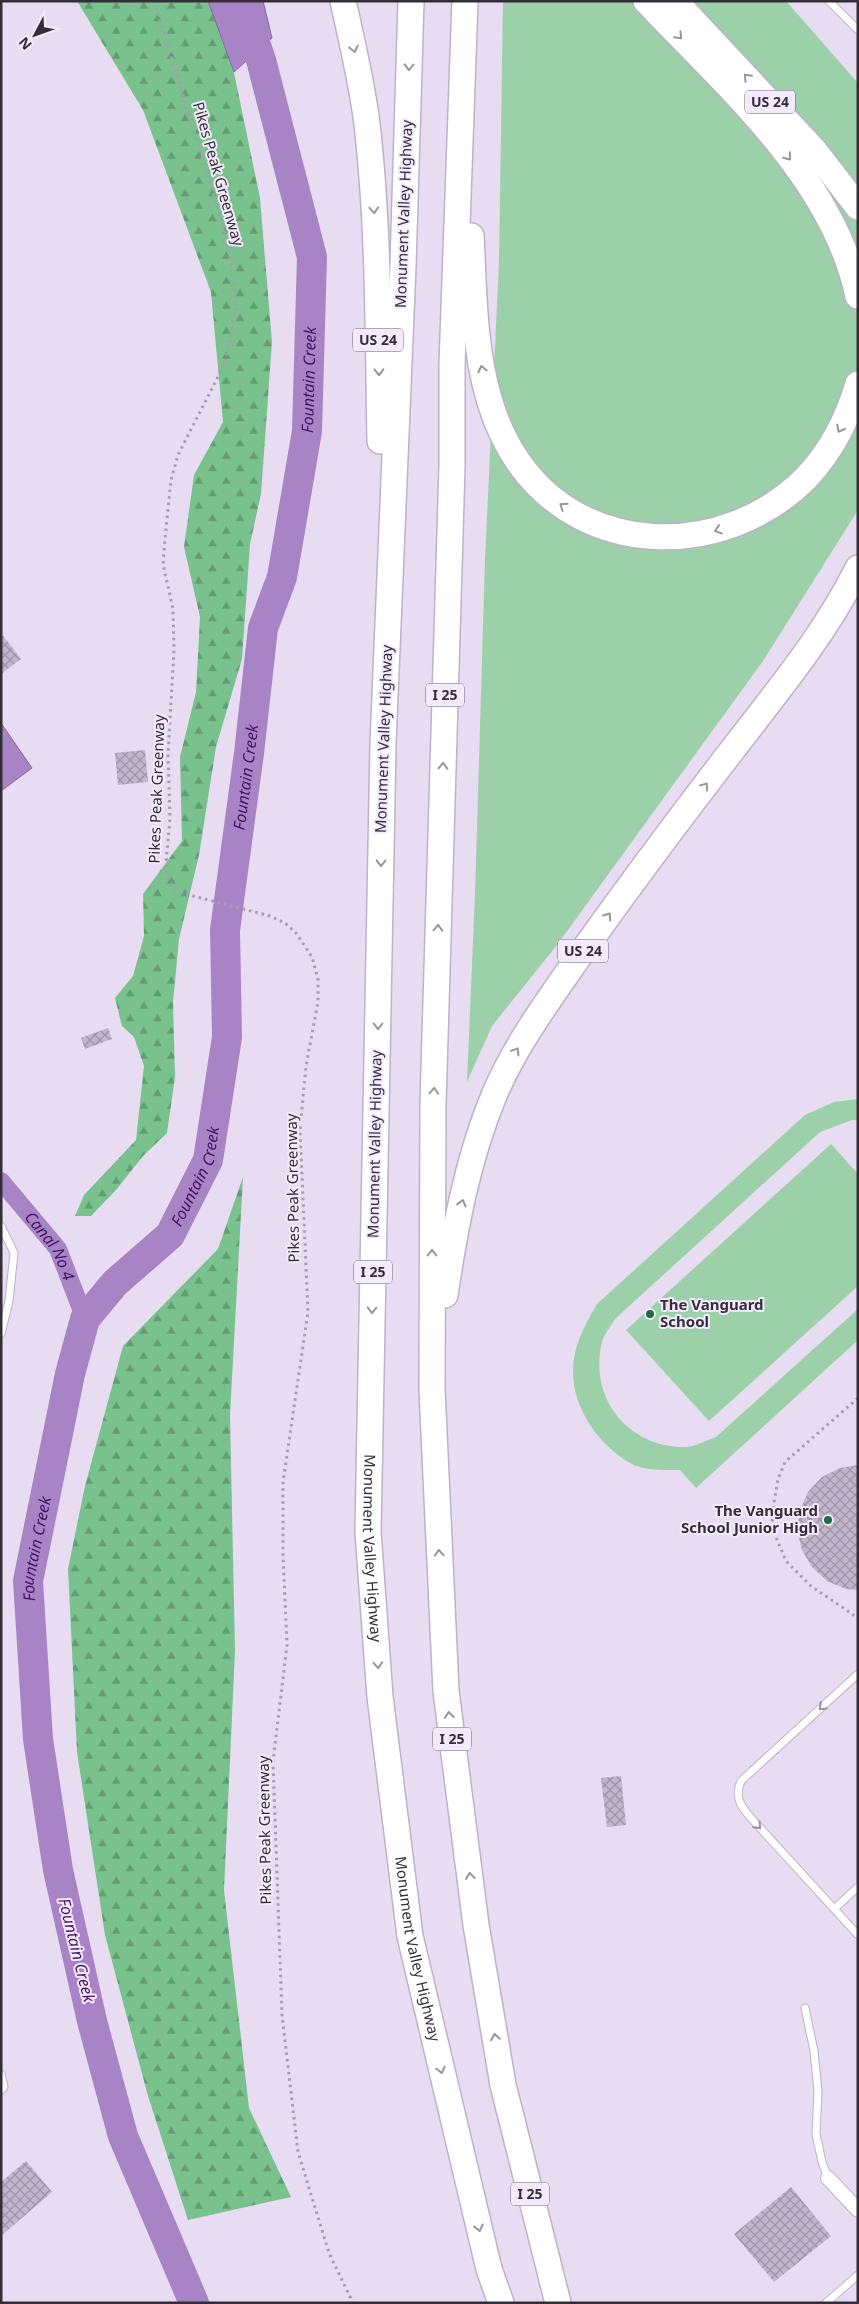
<svg xmlns="http://www.w3.org/2000/svg" width="859" height="2304" font-family="'Noto Sans',sans-serif">
	<defs>
		<pattern id="forest-firs" width="22" height="20" patternUnits="userSpaceOnUse" patternTransform="scale(1.25)"><rect width="22" height="20" fill="#79c18d"/><path d="M5 1l3.5 6h-7zM16 11l3.5 6h-7z" fill="#649d74"/></pattern>
		<pattern id="building-cross-hatch" width="8" height="8" patternUnits="userSpaceOnUse" patternTransform="scale(1.25)"><rect width="8" height="8" fill="#c1b5cc"/><path d="M0 0l8 8M0 8l8-8" fill="none" stroke="#9d94a6"/></pattern>
	</defs>
	<rect width="100%" height="100%" fill="#e8dcf3"/>
	<path fill="#9cd0a9" d="M503 1H786L858 83V510L763 661 557 945 492 1026 467 1082 475 894 485 559 499 262Z
		M858 1099V1120H852L820 1132 615 1319C611 1326 604 1334 602 1342 588 1398 629 1449 687 1447 696 1446 707 1440 716 1437L858 1309V1340L696 1488 680 1470C664 1470 644 1471 630 1463 599 1445 573 1409 573 1372 573 1346 585 1325 597 1304L805 1115 834 1102Z
		M831 1144 858 1174V1286L709 1421 626 1330Z"/>
	<path fill="url(#forest-firs)" d="M77 1H211L226 34 260 198 272 342 261 494 250 544 242 659 216 747 199 855 179 939 173 1002 175 1077 167 1133 143 1156 116 1190 91 1216H75L84 1195 136 1140 144 1066 134 1037 122 1026 115 998 133 976 144 936 143 894 182 841 180 757 196 692 200 617 184 547 194 475 223 422 211 292 143 110Z
		M243 1177 230 1415 235 1651 224 1890 249 2108 291 2197 188 2220 148 2096 105 1935 77 1752 68 1569 85 1486 123 1346 218 1249Z"/>
	<path fill="#a884c7" stroke="#856a9c" d="M208 1H263L272 38 234 72Z
		M1 723 32 768 1 791Z"/>
	<g fill="none" stroke-linecap="round" stroke-linejoin="round">
		<path stroke="#a884c7" stroke-width="18" id="s1" d="M1 1181 58 1249 85 1319"/>
		<path stroke="#a884c7" stroke-width="30" id="s2" d="M194 2303 123 2136 92 2021 58 1870 38 1739 28 1581 70 1374 85 1319 115 1283 170 1235 208 1160 227 1037 225 930 249 753 263 628 282 577 307 431 312 257 261 60 241 1"/>
	</g>
	<path fill="url(#building-cross-hatch)" d="M1 633 21 659 1 674Z
		M145 750 148 782 118 785 115 753Z
		M108 1028 112 1039 85 1049 81 1038Z
		M858 1465V1590L846 1589 827 1581 812 1567 802 1550 797 1530 800 1510 808 1492 822 1477 840 1468Z
		M621 1776 626 1825 607 1827 601 1778Z
		M26 2161 52 2192 1 2236V2182Z
		M791 2187 831 2236 774 2282 734 2234Z"/>
	<g fill="none" stroke-linecap="round" stroke-linejoin="round">
		<g stroke="#beb2c9" stroke-width="9">
			<path id="service" d="M829 1 858 30
				M1 1226 14 1253 9 1301 1 1334
				M858 1674 741 1781C734 1797 741 1807 752 1819L858 1935
				M834 1909 858 1887
				M805 2008 814 2051 818 2092 816 2134 822 2162 828 2178
				M1 2074 4 2087 1 2090
				M826 2303 858 2275"/>
		</g>
		<g stroke="#beb2c9" stroke-width="16">
			<path id="minor" d="M828 2178 858 2210"/>
		</g>
		<g stroke="#beb2c9" stroke-width="28">
			<g id="motorway">
				<path d="M343 1C352 42 362 83 367 124 379 229 378 335 380 441"/>
				<path id="s3" d="M411 1 403 266 383 744 368 1532 380 1697 410 1936 489 2269 501 2303"/>
				<path d="M465 1 452 365V466L433 1104 432 1389 446 1691 476 1925 503 2085 558 2303"/>
				<path d="M646 1C726 86 833 177 858 296"/>
				<path d="M675 1 814 150 858 207"/>
				<path d="M471 236C475 310 473 395 517 460 583 558 723 560 805 479 830 453 848 418 858 384"/>
				<path d="M445 1295C455 1227 468 1157 495 1093 517 1042 551 997 582 952 630 885 679 819 730 753 775 694 825 635 858 568"/>
			</g>
		</g>
		<path stroke="#a79daf" stroke-width="3" stroke-dasharray="2.5 4" stroke-linecap="butt" d="M154 1 224 228 233 273 235 312 225 363 178 455 171 480 165 539 163 564 173 609 174 650 168 754 170 818 166 863 167 878 173 887 182 893 270 916 285 923 296 933 312 957 318 979V1002L306 1066 300 1130 308 1312 283 1482V1556L287 1645 273 1761 282 2015 298 2152 329 2253 353 2303
			M858 1398 785 1462 778 1479 772 1514 773 1530 786 1561 811 1586 858 1618"/>
		<use href="#service" stroke="#fff" stroke-width="7"/>
		<use href="#minor" stroke="#fff" stroke-width="14"/>
		<use href="#motorway" stroke="#fff" stroke-width="25"/>
	</g>
	<defs><path id="oneway-chevron" d="M-2-3.5L2.5 0L-2 3.5" fill="none" stroke-width="1.6" stroke-linecap="round" stroke-linejoin="round" transform="scale(1.25)"/></defs>
	<g stroke="#99969b">
		<use href="#oneway-chevron" transform="translate(679 36) rotate(46)"/>
		<use href="#oneway-chevron" transform="translate(354 49) rotate(78)"/>
		<use href="#oneway-chevron" transform="translate(409 67) rotate(92)"/>
		<use href="#oneway-chevron" transform="translate(747 77) rotate(-133)"/>
		<use href="#oneway-chevron" transform="translate(788 157) rotate(52)"/>
		<use href="#oneway-chevron" transform="translate(374 210) rotate(86)"/>
		<use href="#oneway-chevron" transform="translate(482 369) rotate(-103)"/>
		<use href="#oneway-chevron" transform="translate(379 372) rotate(89)"/>
		<use href="#oneway-chevron" transform="translate(840 429) rotate(117)"/>
		<use href="#oneway-chevron" transform="translate(563 506) rotate(-145)"/>
		<use href="#oneway-chevron" transform="translate(718 530) rotate(162)"/>
		<use href="#oneway-chevron" transform="translate(443 766) rotate(-88)"/>
		<use href="#oneway-chevron" transform="translate(705 786) rotate(-53)"/>
		<use href="#oneway-chevron" transform="translate(381 863) rotate(91)"/>
		<use href="#oneway-chevron" transform="translate(608 916) rotate(-55)"/>
		<use href="#oneway-chevron" transform="translate(438 928) rotate(-88)"/>
		<use href="#oneway-chevron" transform="translate(378 1026) rotate(91)"/>
		<use href="#oneway-chevron" transform="translate(516 1051) rotate(-59)"/>
		<use href="#oneway-chevron" transform="translate(434 1091) rotate(-88)"/>
		<use href="#oneway-chevron" transform="translate(462 1203) rotate(-76)"/>
		<use href="#oneway-chevron" transform="translate(432 1253) rotate(-90)"/>
		<use href="#oneway-chevron" transform="translate(372 1310) rotate(91)"/>
		<use href="#oneway-chevron" transform="translate(439 1553) rotate(-93)"/>
		<use href="#oneway-chevron" transform="translate(378 1665) rotate(86)"/>
		<use href="#oneway-chevron" transform="translate(822 1707) rotate(137)"/>
		<use href="#oneway-chevron" transform="translate(449 1715) rotate(-97)"/>
		<use href="#oneway-chevron" transform="translate(758 1826) rotate(48)"/>
		<use href="#oneway-chevron" transform="translate(470 1876) rotate(-97)"/>
		<use href="#oneway-chevron" transform="translate(495 2037) rotate(-99)"/>
		<use href="#oneway-chevron" transform="translate(441 2070) rotate(77)"/>
		<use href="#oneway-chevron" transform="translate(479 2228) rotate(76)"/>
	</g>
	<g fill="#206e3d" stroke="#f4eafd" stroke-width="2">
		<circle cx="650" cy="1314" r="5"/>
		<circle cx="828" cy="1520" r="5"/>
	</g>
	<g text-anchor="middle" stroke-width="4" stroke-linejoin="round" paint-order="stroke">
		<g fill="#f4eafd" stroke="#6d6672" stroke-width="1">
			<rect x="745" y="90.5" width="50" height="23" rx="4"/>
			<rect x="353" y="328.5" width="50" height="23" rx="4"/>
			<rect x="426" y="683.5" width="38" height="23" rx="4"/>
			<rect x="558" y="939.5" width="50" height="23" rx="4"/>
			<rect x="354" y="1260.5" width="38" height="23" rx="4"/>
			<rect x="433" y="1727.5" width="38" height="23" rx="4"/>
			<rect x="511" y="2182.5" width="38" height="23" rx="4"/>
		</g>
		<g font-size="14" font-weight="bold" fill="#332e37">
			<text x="770" y="107">US 24</text>
			<text x="378" y="345">US 24</text>
			<text x="445" y="700">I 25</text>
			<text x="583" y="956">US 24</text>
			<text x="373" y="1277">I 25</text>
			<text x="452" y="1744">I 25</text>
			<text x="530" y="2199">I 25</text>
		</g>
		<g font-size="15" fill="#332e37" stroke="#f4eafd">
			<text transform="translate(218 174) rotate(74)" y="5">Pikes Peak Greenway</text>
			<text transform="translate(404 214) rotate(-88)" y="5">Monument Valley Highway</text>
			<text transform="translate(384 739) rotate(-88)" y="5">Monument Valley Highway</text>
			<text transform="translate(157 789) rotate(-88)" y="5">Pikes Peak Greenway</text>
			<text transform="translate(375 1144) rotate(-89)" y="5">Monument Valley Highway</text>
			<text transform="translate(293 1188) rotate(-91)" y="5">Pikes Peak Greenway</text>
			<text dy="5" stroke="none"><textPath href="#s3" startOffset="1548">Monument Valley Highway</textPath></text>
			<text transform="translate(265 1830) rotate(-91)" y="5">Pikes Peak Greenway</text>
			<text dy="5" stroke="none"><textPath href="#s3" startOffset="1952">Monument Valley Highway</textPath></text>
		</g>
		<g font-size="15" font-weight="bold" fill="#332e37" stroke="#f4eafd" text-anchor="start">
			<text x="660" y="1310">The Vanguard<tspan x="660" dy="17">School</tspan></text>
			<text x="818" y="1516" text-anchor="end">The Vanguard<tspan x="818" dy="17">School Junior High</tspan></text>
		</g>
		<g font-size="16" font-style="italic" fill="#441263" stroke="#f4eafd">
			<text dy="6" stroke="none"><textPath href="#s2" startOffset="2008">Fountain Creek</textPath></text>
			<text dy="6" stroke="none"><textPath href="#s2" startOffset="1604">Fountain Creek</textPath></text>
			<text dy="6" stroke="none"><textPath href="#s2" startOffset="1199">Fountain Creek</textPath></text>
			<text dy="6" stroke="none"><textPath href="#s1" startOffset="82">Canal No 4</textPath></text>
			<text dy="6" stroke="none"><textPath href="#s2" startOffset="779">Fountain Creek</textPath></text>
			<text transform="translate(77 1950) rotate(76)" y="6">Fountain Creek</text>
		</g>
	</g>
	<rect width="859" height="2304" fill="none" stroke="#332e37" stroke-width="5"/>
	<g transform="translate(35 35) rotate(229)" stroke="#f4eafd" stroke-width="4" paint-order="stroke">
	<path d="M0-4L9 19L0 12L-9 19Z" fill="#332e37"/>
	<text y="-8" font-size="14" font-weight="bold" text-anchor="middle" fill="#332e37">N</text>
	</g>
</svg>
